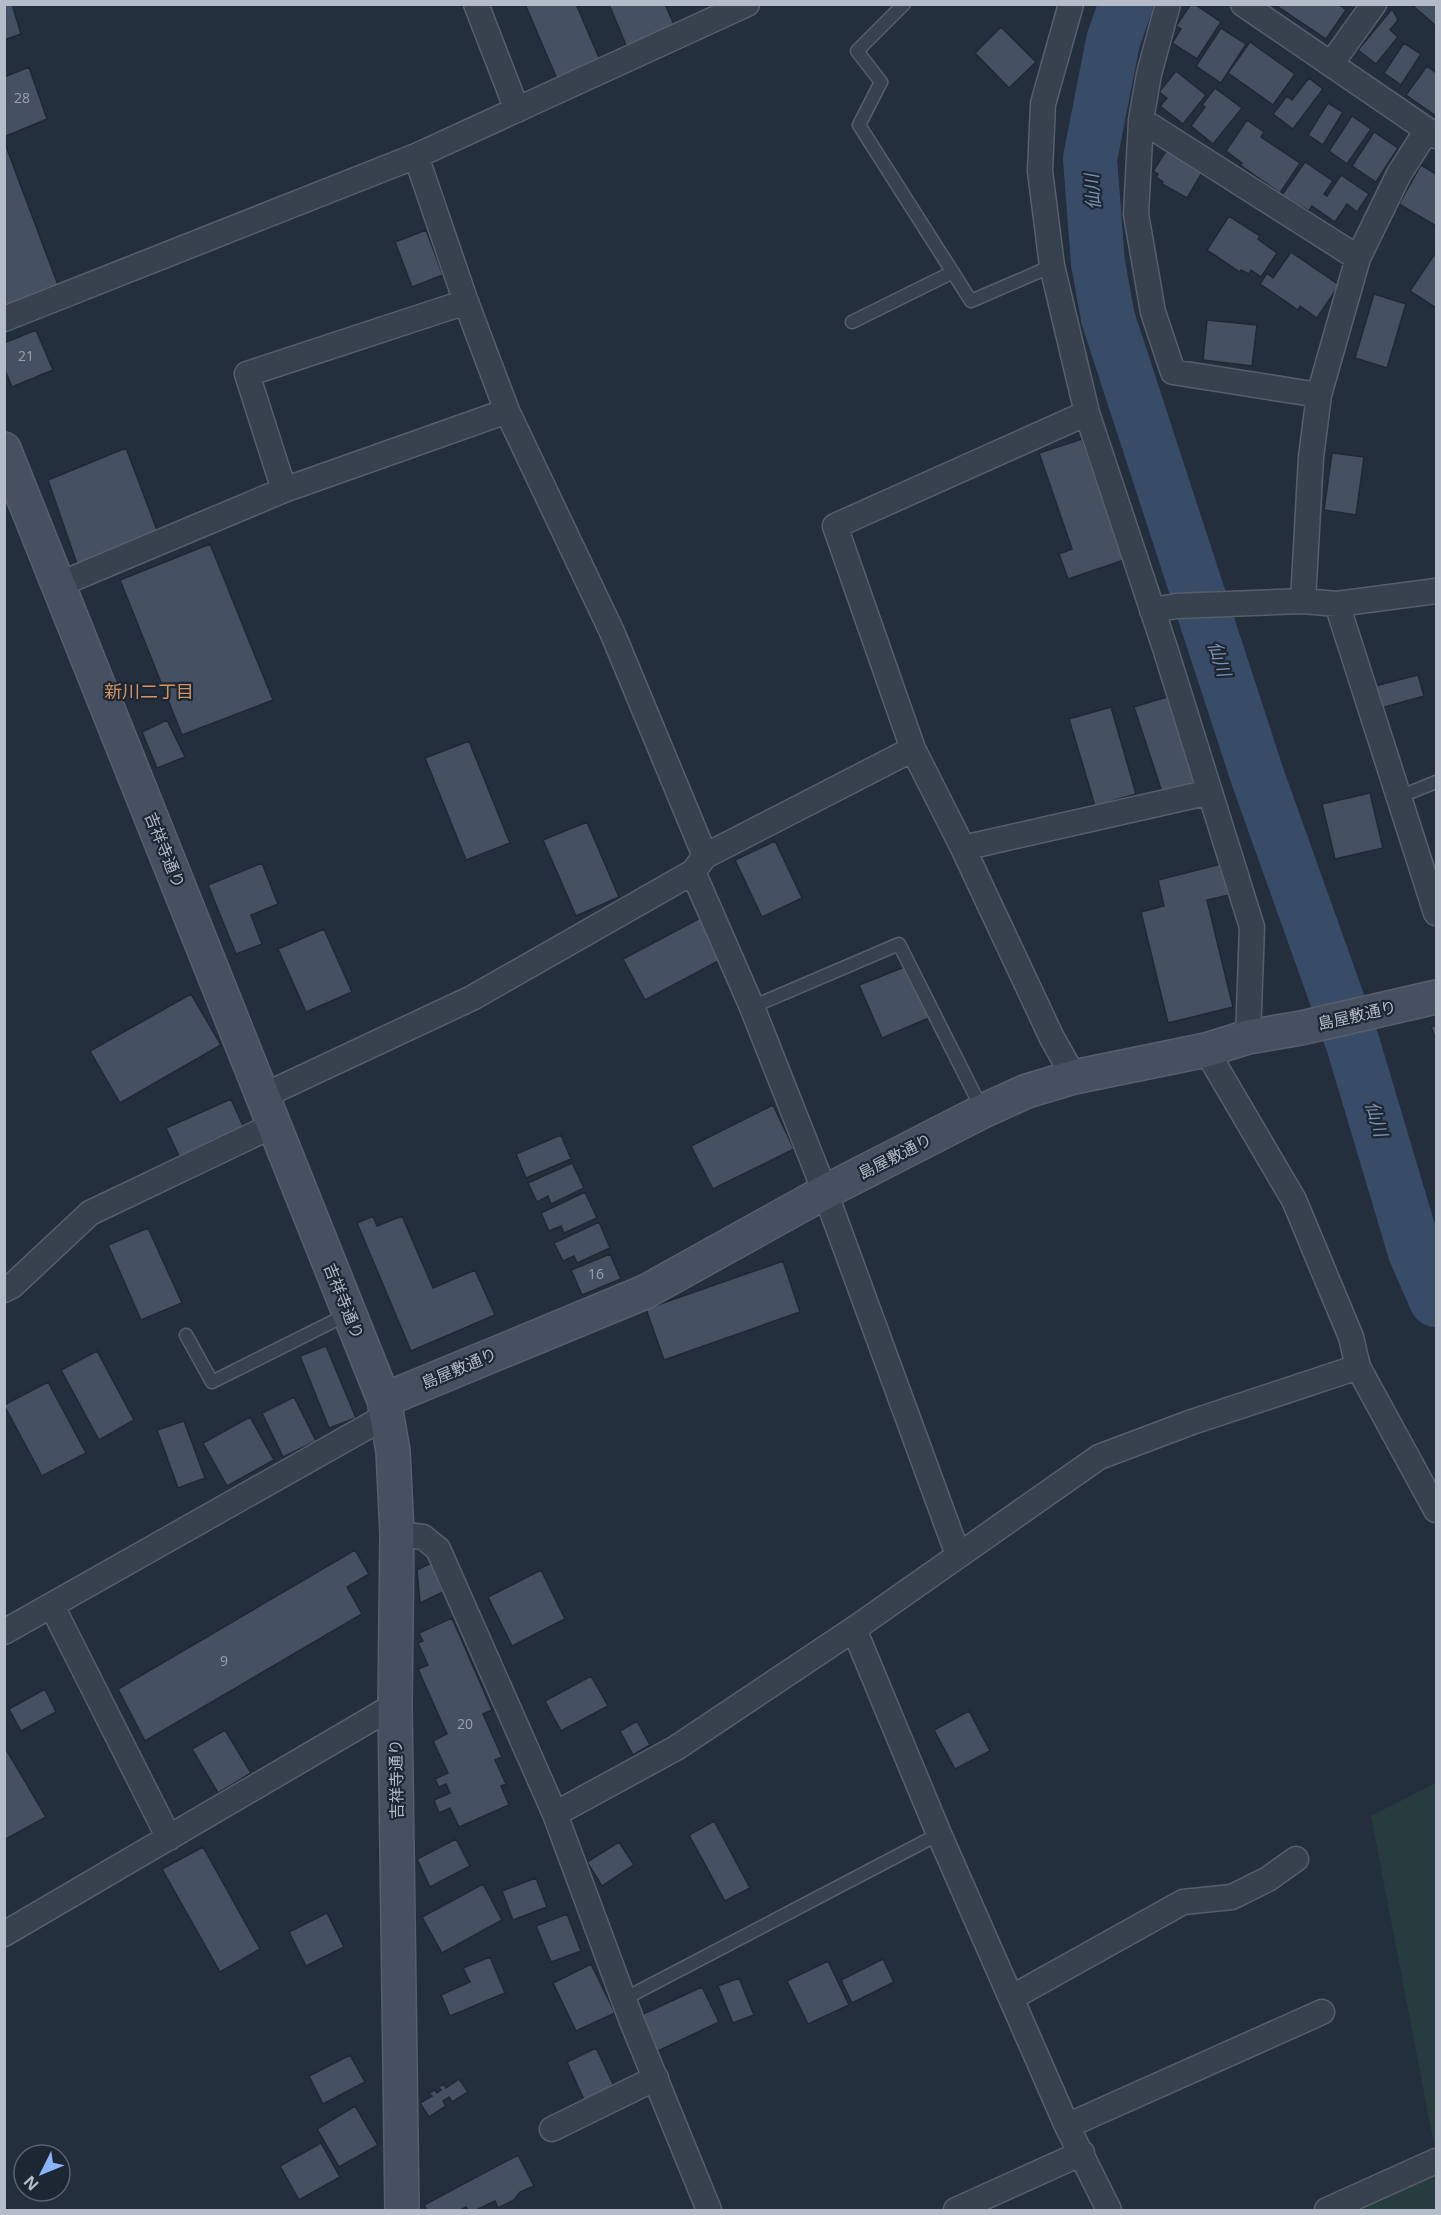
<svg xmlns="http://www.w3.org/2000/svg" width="1441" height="2215" font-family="'Open Sans','Noto Sans JP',sans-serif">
	<rect width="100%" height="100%" fill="#242f3e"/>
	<path fill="#263c3f" d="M1436 1783V2155L1371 1816Z
		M1436 2161V2210H1327Z"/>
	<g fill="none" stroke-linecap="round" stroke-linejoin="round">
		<path stroke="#394c67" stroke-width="54" d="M1126 4 1113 41 1090 159 1098 263 1108 318 1258 778 1353 1044 1415 1252 1436 1300"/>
	</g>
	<path fill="#455162" stroke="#1f2835" stroke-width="1.5" d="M4 4H12L21 34 4 40Z
		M525 4H576L600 60 557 79Z
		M609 4H665L676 29 628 50Z
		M1191 4H1194L1221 22 1197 59 1172 43 1181 29 1176 26Z
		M1274 4H1338L1346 10 1326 39Z
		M1411 4H1436V26Z
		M1392 9 1398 20 1390 30 1398 37 1376 64 1358 50Z
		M1001 27 1036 62 1009 88 975 53Z
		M1221 28 1246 44 1221 83 1196 66Z
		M1250 42 1295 74 1273 105 1228 73Z
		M1404 43 1421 54 1401 85 1384 73Z
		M1427 66 1436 73V116L1406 95Z
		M29 67 47 119 4 137V77Z
		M1176 71 1206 95 1183 124 1160 106 1167 98 1159 92Z
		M1309 78 1323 89 1293 129 1273 114 1287 96 1292 100Z
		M1215 88 1242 108 1213 144 1191 126 1205 107 1202 105Z
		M1328 103 1343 112 1323 145 1308 135Z
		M1352 116 1371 129 1347 164 1329 151Z
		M1247 120 1264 132 1261 137 1300 163 1280 193 1240 165 1242 163 1226 151Z
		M1374 132 1398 148 1376 182 1352 166Z
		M4 141 58 285 4 307Z
		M1168 148 1203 171 1187 198 1162 184 1163 182 1156 177 1158 174 1153 171Z
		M1305 162 1333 181 1324 194 1327 196 1341 175 1369 194 1357 212 1347 204 1335 222 1312 206 1309 211 1282 195Z
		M1421 165 1436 174V226L1399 204Z
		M1229 216 1260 236 1258 239 1277 253 1261 277 1251 270 1249 274 1241 270 1240 272 1207 250Z
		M426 230 443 275 412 287 395 242Z
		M1291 252 1339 285 1317 318 1300 306 1298 310 1260 284 1267 273 1273 278Z
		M1436 252V308L1410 291Z
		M1374 294 1406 304 1387 368 1355 358Z
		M1207 320 1257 325 1252 366 1203 360Z
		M36 330 53 370 12 387 4 368V343Z
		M1082 439 1124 560 1068 579 1059 554 1072 549 1039 453Z
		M126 448 157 530 77 564 48 480Z
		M1332 453 1364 457 1356 515 1324 510Z
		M210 544 273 700 182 735 120 580Z
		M1418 675 1424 696 1381 708 1375 686Z
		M1170 696 1198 781 1162 792 1134 707Z
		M1111 707 1136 794 1095 806 1069 719Z
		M167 720 185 757 157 768 142 732Z
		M469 741 510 843 466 860 425 758Z
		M1370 793 1383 848 1335 859 1322 804Z
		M587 822 619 897 576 916 543 840Z
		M775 841 802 898 762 917 735 860Z
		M262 863 278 904 251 915 262 944 236 954 208 885Z
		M1221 864 1229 895 1207 900 1233 1007 1168 1023 1141 912 1164 906 1158 880Z
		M702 917 724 958 645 1000 623 959Z
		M324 929 352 992 306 1012 278 949Z
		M907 966 929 1018 882 1038 859 985Z
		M191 994 221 1045 120 1103 90 1051Z
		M1436 1025V1039L1431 1027Z
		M231 1099 244 1128 180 1158 166 1128Z
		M773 1105 794 1149 713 1189 691 1146Z
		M561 1135 571 1159 526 1178 516 1154Z
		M572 1163 584 1188 551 1204 548 1196 537 1202 528 1183Z
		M585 1192 597 1218 564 1233 561 1226 549 1231 541 1213Z
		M373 1216 377 1226 402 1216 433 1288 475 1270 495 1315 411 1351 357 1223Z
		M599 1222 610 1248 577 1263 574 1256 563 1261 554 1243Z
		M148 1228 182 1303 141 1320 108 1245Z
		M610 1254 621 1279 582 1295 571 1270Z
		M783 1261 800 1312 664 1360 646 1309Z
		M326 1346 356 1418 329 1428 300 1356Z
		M97 1351 134 1420 99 1440 61 1370Z
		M48 1382 86 1453 42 1476 4 1405Z
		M294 1397 316 1441 283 1457 262 1413Z
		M250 1417 274 1460 227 1486 203 1443Z
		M184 1421 205 1478 178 1488 157 1430Z
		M355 1550 369 1574 347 1587 362 1614 145 1741 118 1689Z
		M431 1563 443 1592 420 1603 417 1570Z
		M541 1570 565 1619 512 1646 488 1597Z
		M452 1618 492 1710 483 1714 502 1757 495 1760 506 1784 501 1786 509 1805 459 1827 450 1808 439 1813 434 1800 450 1793 446 1784 439 1787 435 1779 448 1773 433 1741 447 1734 418 1669 428 1665 418 1643 423 1641 419 1633Z
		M591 1676 608 1706 561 1731 545 1701Z
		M45 1689 56 1712 21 1731 9 1709Z
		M969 1711 990 1751 955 1769 934 1730Z
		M637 1721 650 1745 633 1755 620 1731Z
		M225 1730 251 1773 218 1793 192 1749Z
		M4 1746 46 1817 4 1840Z
		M714 1821 750 1888 725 1901 689 1835Z
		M456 1839 470 1866 430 1887 417 1859Z
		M619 1842 634 1865 602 1886 587 1862Z
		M203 1847 260 1949 220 1972 162 1869Z
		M536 1878 547 1907 513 1920 502 1891Z
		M483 1884 502 1920 442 1953 422 1917Z
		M327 1913 344 1947 306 1966 289 1932Z
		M567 1914 581 1951 551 1962 536 1926Z
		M490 1957 505 1993 450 2016 441 1995 470 1982 463 1968Z
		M883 1959 894 1982 852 2003 841 1980Z
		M828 1961 849 2005 808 2024 787 1981Z
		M591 1964 615 2013 576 2031 553 1983Z
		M739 1978 754 2015 733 2023 718 1986Z
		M702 1987 719 2022 658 2051 641 2015Z
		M596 2048 615 2088 585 2102 567 2062Z
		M350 2055 365 2082 323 2104 309 2076Z
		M459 2079 468 2092 452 2102 449 2097 443 2101 446 2106 429 2117 420 2103 432 2096 429 2093 435 2090 437 2093 441 2090 438 2087 444 2084 446 2088Z
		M355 2106 378 2145 339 2167 317 2129Z
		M321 2143 340 2177 299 2200 280 2166Z
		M518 2155 534 2186 520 2192 514 2200 498 2208 495 2201 476 2210H468L466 2207 460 2210H427L424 2205Z"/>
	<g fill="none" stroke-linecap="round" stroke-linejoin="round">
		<g stroke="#565f6c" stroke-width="15">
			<path id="lane" d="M904 4 857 51 881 82 859 125 971 301 1052 266
				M852 322 953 272
				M1399 797 1436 782
				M752 1007 899 944 983 1111
				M186 1335 212 1382 348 1314
				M624 1999 939 1834"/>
		</g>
		<g stroke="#565f6c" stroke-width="27">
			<path id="street" d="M476 4 517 110
				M1071 4 1043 104 1040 171 1052 266 1087 413 1165 648 1252 927 1248 1037
				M1168 4 1149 74 1141 120 1136 214 1153 312 1173 372 1319 395
				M1243 4 1436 136
				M1331 64 1374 4
				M1141 120 1358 258
				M416 156 466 302 507 411 612 632 705 856
				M4 319 416 156 747 4
				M284 490 247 374 466 302
				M58 585 284 490 507 411
				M1303 601 1311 457 1319 395 1358 258 1399 174 1427 130
				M1337 604 1436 913
				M1152 610 1177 606 1303 601 1337 604 1436 591
				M913 749 835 526 1087 413
				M963 848 1210 792
				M693 872 752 1007 825 1192 958 1555
				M1206 1050 1294 1200 1351 1337 1358 1367 1436 1510
				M263 1096 472 998 693 872 705 856 913 749 963 848 1052 1038 1074 1077
				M4 1290 12 1286 90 1213 274 1125
				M397 1534 423 1537 438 1549 555 1814 631 2019 709 2210
				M52 1606 169 1838
				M854 1629 939 1834 1011 1998 1067 2126 1109 2210
				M4 1632 388 1415
				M555 1814 676 1748 854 1629 1099 1457 1192 1422 1358 1367
				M4 1934 395 1705
				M1011 1998 1183 1902 1232 1897 1268 1879 1296 1859
				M1067 2126 1322 2012
				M552 2129 656 2078
				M956 2210 1082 2153
				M1327 2210 1436 2161"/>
		</g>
		<g stroke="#565f6c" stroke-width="36">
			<path id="secondary" d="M4 449 384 1400 393 1451 397 1534 395 1705 402 2210
				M384 1400 645 1292 825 1192 983 1111 1027 1091 1074 1077 1206 1050 1248 1037 1301 1028 1436 997"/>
		</g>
		<use href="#lane" stroke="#38414e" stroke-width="12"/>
		<use href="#street" stroke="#38414e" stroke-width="24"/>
		<use href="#secondary" stroke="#465061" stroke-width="33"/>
	</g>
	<g text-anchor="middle" stroke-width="4.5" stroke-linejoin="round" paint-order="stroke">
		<g font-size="14" fill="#98a1af">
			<text x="22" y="103">28</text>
			<text x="26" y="361">21</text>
			<text x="596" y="1279">16</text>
			<text x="224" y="1666">9</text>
			<text x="465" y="1729">20</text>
		</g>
		<g font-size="16" fill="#b4bcc9" stroke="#1d2633">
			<text transform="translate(165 850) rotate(68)" y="6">吉祥寺通り</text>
			<text transform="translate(1357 1015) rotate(-13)" y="6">島屋敷通り</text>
			<text transform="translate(895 1156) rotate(-27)" y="6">島屋敷通り</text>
			<text transform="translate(344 1301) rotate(68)" y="6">吉祥寺通り</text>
			<text transform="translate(459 1368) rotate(-23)" y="6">島屋敷通り</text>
			<text transform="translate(396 1779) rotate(-91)" y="6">吉祥寺通り</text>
		</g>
		<g font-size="18" font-style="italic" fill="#7c92b1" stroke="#1d2633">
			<text transform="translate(1093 192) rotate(-94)" y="6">仙川</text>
			<text transform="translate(1219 659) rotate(72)" y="6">仙川</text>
			<text transform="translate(1376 1119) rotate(73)" y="6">仙川</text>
		</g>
		<g font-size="18" fill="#d59563" stroke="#1d2633">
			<text x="149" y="698">新川二丁目</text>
		</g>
	</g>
	<rect width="1441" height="2215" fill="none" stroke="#b4bcc9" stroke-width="12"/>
	<g transform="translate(42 2173) rotate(227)"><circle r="28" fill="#1d2633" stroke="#59626f" stroke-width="1.5"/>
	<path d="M0-4.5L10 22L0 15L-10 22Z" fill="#8ab4f8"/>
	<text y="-9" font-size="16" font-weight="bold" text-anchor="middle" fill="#b4bcc9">N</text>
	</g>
</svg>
